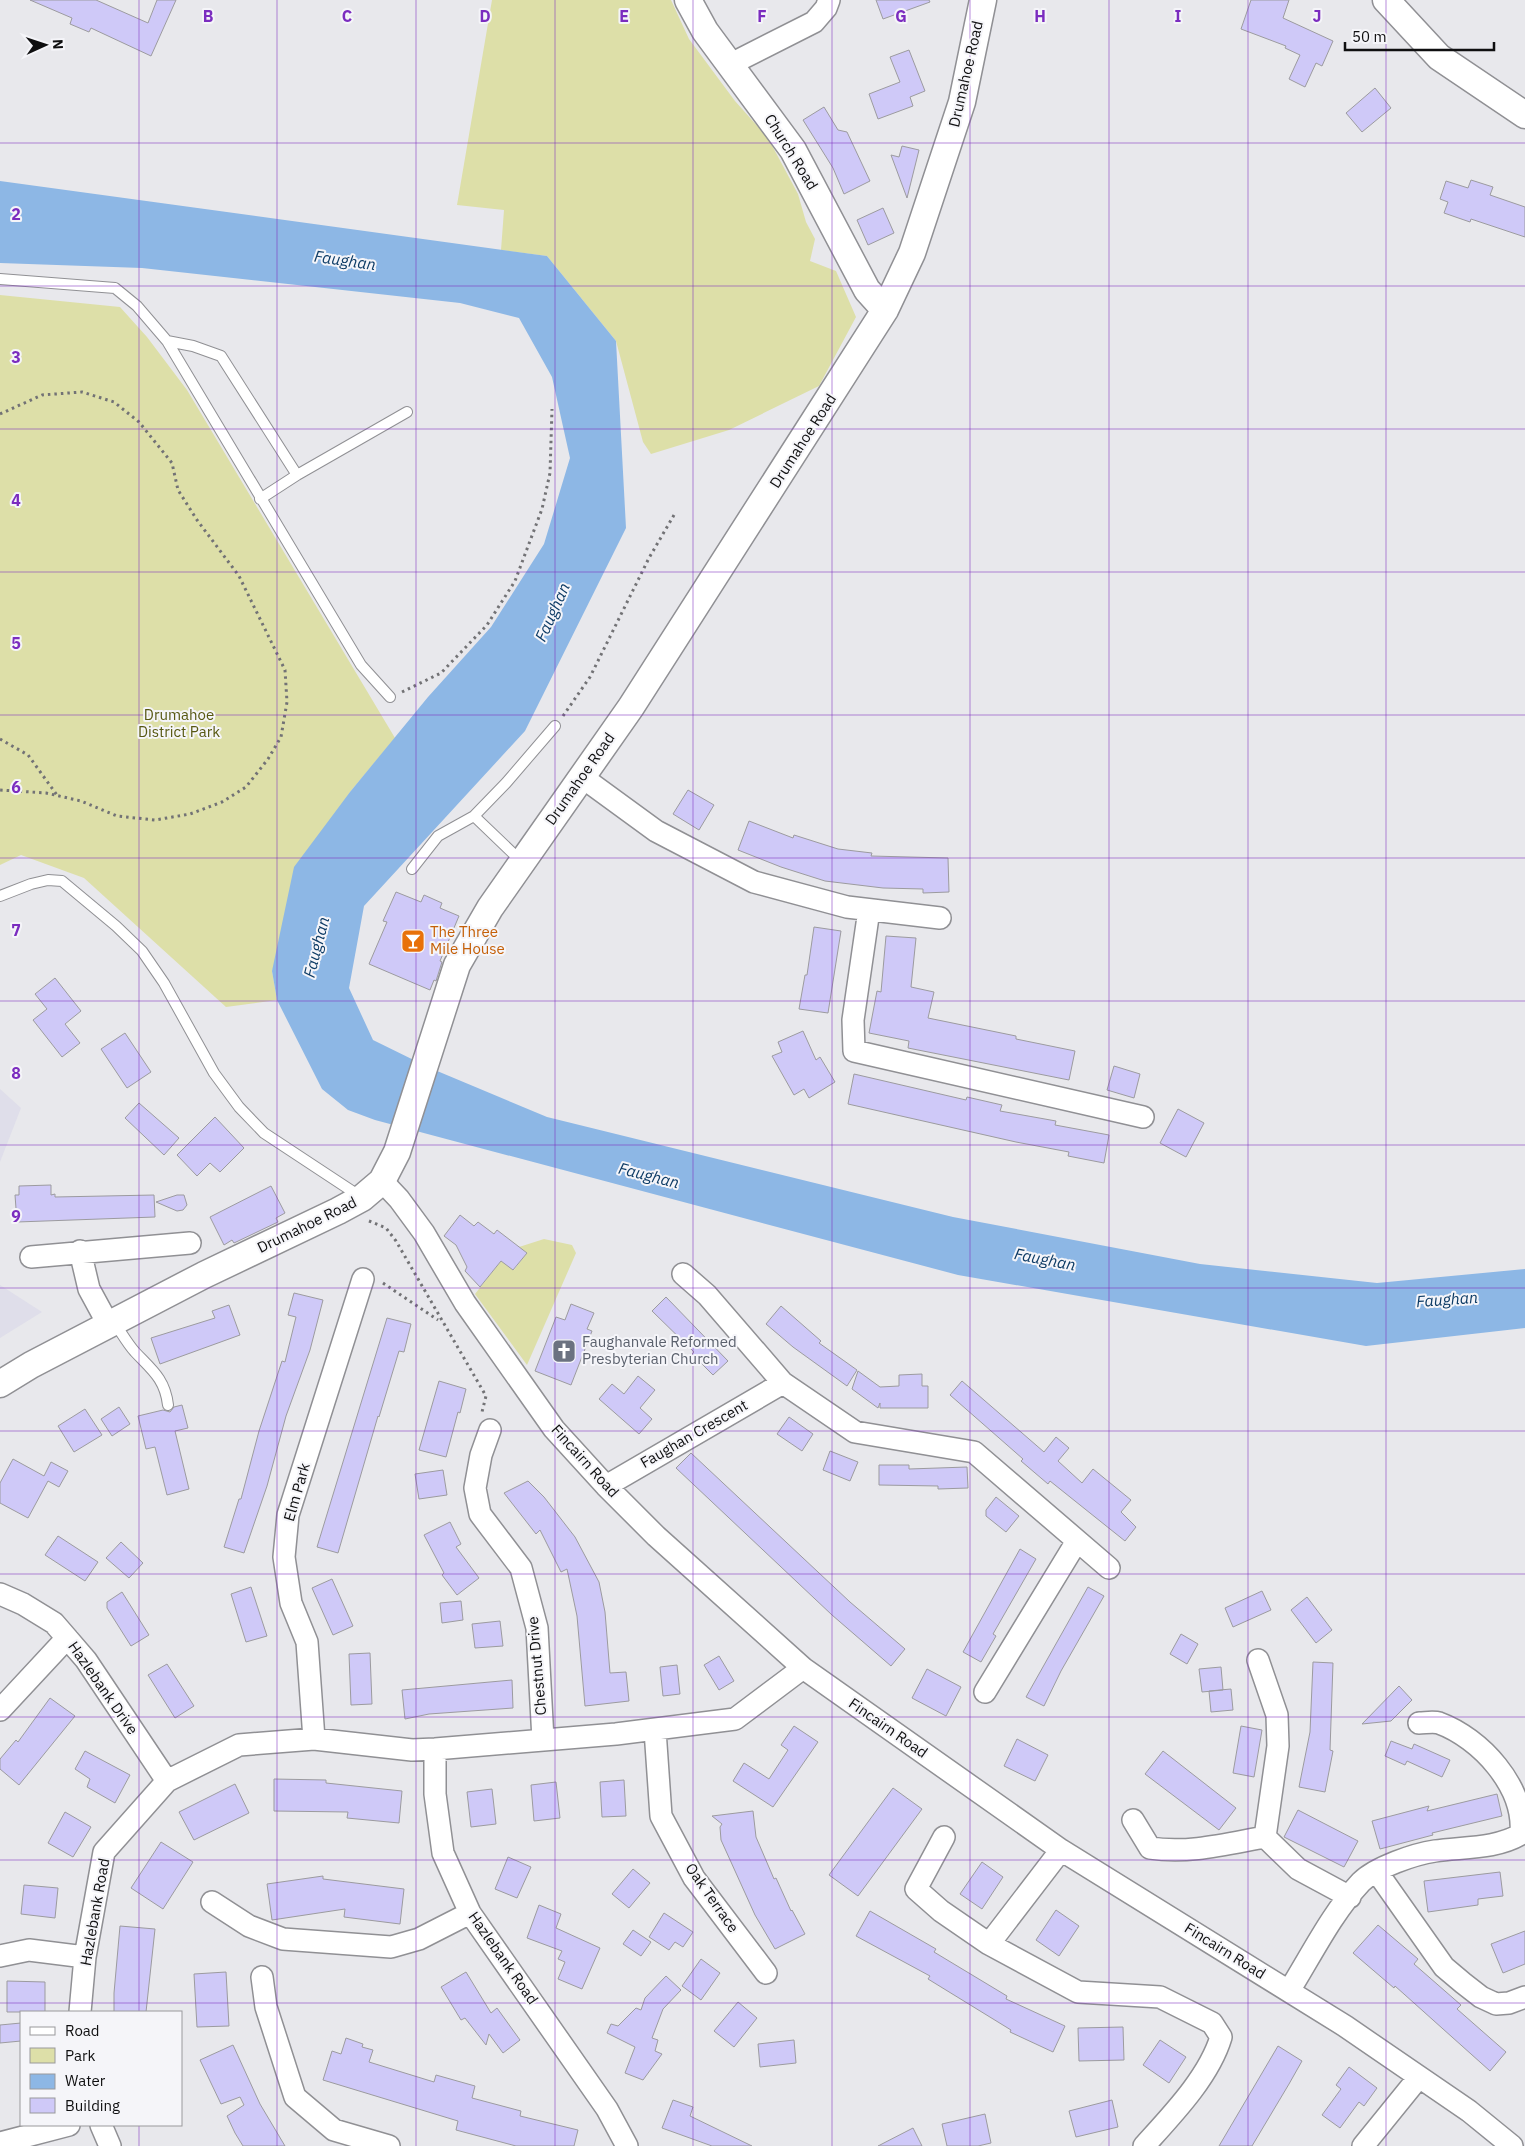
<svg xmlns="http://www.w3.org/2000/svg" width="1525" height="2146" font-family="'IBM Plex Sans',sans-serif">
	<rect width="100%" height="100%" fill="#e8e8ec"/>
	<path fill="#dfdeea" d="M0 1089 21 1108 0 1162Z
		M0 1285 42 1312 0 1338Z"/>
	<path fill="#dddfa8" d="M492 0H671L689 39 735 101 768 138 798 194 806 222 815 239 810 261 836 271 856 317 819 386 729 430 651 454 643 442 616 341 547 256 501 250 504 210 457 205Z
		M0 295 120 307 147 337 187 390 395 738 350 792 272 971 277 1000 226 1007 84 878 21 855 0 865Z
		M544 1239 572 1245 576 1253 527 1365 475 1294 501 1261 514 1270 527 1253 519 1247Z"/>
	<path fill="#8db7e5" d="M0 181 547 256 616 341 626 528 525 731 364 906 349 988 373 1040 430 1068 547 1117 953 1217 1200 1264 1377 1283 1525 1269V1328L1366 1346 958 1275 375 1120 348 1110 322 1089 277 1000 272 971 294 867 350 792 428 697 491 627 544 544 570 458 552 377 519 318 460 303 142 268 0 263Z"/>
	<path fill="#cfc9f8" stroke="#9c9b9f" d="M30 0H96L148 23 157 0H176L151 56 91 28 89 32 70 24 72 18Z
		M876 0H929L930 2 883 19Z
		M1251 0H1289L1283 18 1333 41 1322 66 1316 63 1305 87 1289 79 1300 55 1285 48 1286 46 1241 29Z
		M909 50 925 91 910 97 913 106 878 119 869 94 900 82 890 57Z
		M1375 88 1391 108 1362 132 1346 113Z
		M824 107 838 130 847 132 870 181 844 194 833 168 803 120Z
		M902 146 919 150 907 198 891 155 899 157Z
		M1471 180 1493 187 1490 195 1525 207V237L1471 219 1470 222 1444 213 1448 202 1440 199 1446 181 1468 188Z
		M883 208 894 233 868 245 857 220Z
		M688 790 714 805 699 830 673 814Z
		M749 821 793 838 794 835 838 849 872 853 871 856 948 858 949 892 923 893V889L883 888 825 881 781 867 738 850Z
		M396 892 421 902 424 895 442 903 440 908 459 916 440 961 442 962 436 981 434 980 430 990 369 964 387 922 383 921Z
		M814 927 841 931 828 1013 799 1009 805 975H807Z
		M886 936 916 938 911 987 934 992 928 1018 1016 1036V1039L1075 1051 1069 1080 908 1048 909 1041 869 1033 877 991 881 992Z
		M55 978 81 1011 65 1024 80 1043 62 1057 33 1020 47 1009 35 994Z
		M803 1031 816 1060 820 1057 835 1082 809 1098 804 1089 794 1095 772 1056 782 1052 778 1042Z
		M125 1033 151 1072 127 1088 101 1049Z
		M1114 1066 1140 1074 1134 1098 1107 1090Z
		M854 1074 966 1100 967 1097 1002 1105 1000 1111 1056 1121 1055 1125 1109 1135 1104 1163 1068 1156 1069 1152 1016 1142 848 1104Z
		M139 1103 179 1138 164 1155 125 1118Z
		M1178 1109 1204 1123 1186 1157 1160 1143Z
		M215 1117 244 1148 220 1172 210 1163 197 1176 177 1155Z
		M51 1185V1195L55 1194V1197L154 1195 155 1217 17 1222 15 1195H19V1186Z
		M271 1186 285 1213 276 1218 278 1222 234 1243 232 1240 224 1245 210 1217Z
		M177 1195H184L187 1205 183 1210 177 1211 156 1202Z
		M460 1215 474 1226 478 1222 494 1234 497 1230 527 1253 513 1270 501 1261 480 1287 465 1271 467 1267 456 1245 444 1236Z
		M294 1293 323 1300 310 1350 286 1416 267 1486 244 1553 224 1547 239 1499H241L259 1431 282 1361 285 1362 296 1317 288 1315Z
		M666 1297 728 1361 713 1375 692 1354 694 1352 652 1311Z
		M571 1304 594 1313 587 1329 592 1331 571 1385 535 1371 556 1317 565 1320Z
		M229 1305 240 1335 160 1364 151 1338 215 1318 212 1311Z
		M781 1306 821 1341 819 1343 857 1370 847 1386 793 1347 766 1324Z
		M387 1318 411 1324 404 1352 399 1351 379 1417 378 1416 338 1553 317 1547Z
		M858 1371 880 1387 899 1386V1375L922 1374V1386H928V1408H880V1403L878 1408 852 1389Z
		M638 1376 655 1390 640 1408 652 1419 639 1434 599 1399 612 1384 624 1394Z
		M439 1381 466 1389 460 1413 458 1412 446 1457 419 1450Z
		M962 1381 1044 1452 1056 1437 1069 1448 1058 1461 1082 1483 1093 1469 1131 1500 1121 1512 1136 1527 1125 1541 1050 1481 1048 1484 1021 1461 1023 1459 950 1395Z
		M182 1405 188 1428 175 1431 189 1489 167 1495 155 1447 146 1449 138 1416 163 1410 170 1412 174 1407Z
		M119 1407 130 1424 112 1436 101 1419Z
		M85 1409 102 1435 74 1452 58 1426Z
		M789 1417 813 1434 802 1451 777 1434Z
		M830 1451 858 1462 850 1481 823 1470Z
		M691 1453 850 1602 905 1649 891 1666 832 1615 676 1468Z
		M13 1459 44 1476 51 1462 68 1471 59 1487 48 1481 28 1518 0 1503V1483Z
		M879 1465H909V1469L967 1467 968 1488 938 1489V1486L879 1485Z
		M443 1470 447 1495 419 1499 415 1474Z
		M528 1481 544 1497 575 1537 599 1582 605 1612 610 1673 626 1672 629 1701 585 1706 577 1616 567 1569 561 1572 540 1530 536 1534 504 1493Z
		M996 1497 1019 1516 1006 1532 986 1516V1510Z
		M450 1522 461 1544 456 1547 479 1578 457 1595 442 1575 444 1573 424 1535Z
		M58 1536 98 1562 85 1581 45 1555Z
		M121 1542 143 1563 129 1578 106 1558Z
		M1020 1549 1036 1559 993 1634 996 1636 981 1662 963 1652Z
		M332 1579 353 1626 333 1635 312 1588Z
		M251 1587 267 1636 246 1642 231 1594Z
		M1088 1587 1104 1596 1061 1671 1044 1706 1026 1697Z
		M1262 1591 1271 1610 1233 1627 1225 1608Z
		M122 1592 149 1635 131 1646 107 1608V1602Z
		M1307 1597 1332 1630 1316 1643 1291 1610Z
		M461 1601 463 1620 442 1623 440 1603Z
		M500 1621 503 1646 475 1648 472 1624Z
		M1181 1634 1198 1644 1187 1664 1170 1654Z
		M370 1653 372 1704 351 1705 349 1654Z
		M719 1656 734 1681 719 1690 704 1665Z
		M1313 1662 1333 1663 1330 1750 1333 1751 1325 1792 1299 1787 1310 1732Z
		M167 1664 194 1706 175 1718 148 1675Z
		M677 1665 680 1694 663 1696 660 1667Z
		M1221 1667 1223 1690 1202 1692 1199 1669Z
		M927 1669 961 1687 946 1716 912 1698Z
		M512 1680 513 1708 429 1714 405 1719 402 1690Z
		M1399 1686 1412 1700 1391 1721 1362 1724Z
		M1231 1689 1233 1710 1211 1712 1209 1691Z
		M50 1698 75 1716 19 1785 0 1769V1759L16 1740 18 1742Z
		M794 1726 818 1742 773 1807 733 1781 744 1763 769 1779 788 1750 781 1745Z
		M1241 1726 1262 1730 1254 1777 1233 1773Z
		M1017 1739 1048 1755 1035 1781 1004 1766Z
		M1391 1741 1412 1749 1414 1744 1450 1760 1442 1777 1407 1761 1405 1765 1385 1756Z
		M85 1751 130 1775 115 1803 87 1787 90 1779 75 1769Z
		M1163 1751 1236 1808 1219 1830 1145 1774Z
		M274 1779 326 1780V1783L402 1791 399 1823 347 1818 348 1812 274 1811Z
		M624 1780 626 1816 602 1817 600 1782Z
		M556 1782 560 1818 534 1821 531 1785Z
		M235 1784 249 1813 194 1840 179 1812Z
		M893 1788 922 1809 858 1896 829 1875Z
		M492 1789 496 1824 471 1827 467 1792Z
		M1497 1794 1502 1816 1432 1833 1433 1835 1380 1849 1372 1821 1429 1806 1427 1811Z
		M1298 1810 1358 1841 1344 1867 1284 1837Z
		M753 1811 756 1837 774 1879 776 1878 791 1911 792 1910 805 1934 775 1949 755 1915 721 1840 720 1827 722 1824 712 1816Z
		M65 1812 91 1827 73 1857 48 1843Z
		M161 1842 193 1862 163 1909 131 1888Z
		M508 1857 531 1867 517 1898 495 1889Z
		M982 1862 1003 1877 982 1909 960 1894Z
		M633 1869 650 1883 629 1908 612 1894Z
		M1500 1872 1503 1896 1478 1899V1905L1428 1912 1424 1881Z
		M323 1876V1879L404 1889 400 1924 344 1917 345 1909 272 1920 267 1884Z
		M24 1885 58 1888 55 1918 21 1914Z
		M539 1905 561 1914 556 1928 600 1948 582 1989 558 1979 565 1962 558 1959 562 1951 527 1938Z
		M1056 1910 1079 1926 1059 1956 1036 1940Z
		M870 1911 936 1949 934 1952 1007 1996 1006 1999 1065 2026 1053 2052 1010 2032 1011 2030 928 1979 930 1976 856 1936Z
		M664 1913 693 1932 683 1947 675 1942 669 1950 649 1937Z
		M1378 1925 1418 1959 1414 1964 1461 2005 1457 2009 1506 2052 1490 2071 1395 1986 1394 1988 1353 1953Z
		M120 1926 155 1929 146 2012H114V1993Z
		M633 1930 651 1942 641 1956 623 1944Z
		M1525 1931V1964L1503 1973 1491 1944Z
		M701 1959 720 1973 701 2000 682 1986Z
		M226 1972 229 2026 197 2027 194 1974Z
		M466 1972 491 2013 497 2008 520 2040 503 2053 489 2034 486 2045 465 2018 461 2020 441 1987Z
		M666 1976 681 1990 663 2009 652 2038 658 2040 655 2051 662 2054 643 2080 625 2073 635 2047 607 2033 611 2024 618 2026 636 2008 641 2010 645 1998Z
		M7 1981 45 1982V2012H7Z
		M738 2002 757 2018 734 2047 714 2031Z
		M21 2023V2041L0 2043V2025Z
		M1123 2027 1124 2060 1079 2061 1078 2028Z
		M346 2038 363 2044 362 2047 373 2050 369 2062 434 2082 436 2075 475 2086 472 2098 521 2111 520 2116 578 2130 574 2146H516L456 2130 458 2121 323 2080 332 2051 341 2054Z
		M794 2040 796 2063 760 2067 758 2044Z
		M1160 2040 1186 2057 1169 2083 1143 2065Z
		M233 2045 260 2104 285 2146H243L235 2133 227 2116 244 2105 240 2097 221 2104 200 2060Z
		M1278 2046 1302 2061 1289 2084 1252 2146H1219Z
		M1349 2067 1377 2088 1364 2106 1359 2102 1340 2128 1322 2115 1341 2089 1336 2085Z
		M673 2100 693 2107 690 2116 752 2146H712L662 2128Z
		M1112 2100 1118 2127 1076 2137 1069 2111Z
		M985 2114 991 2143 978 2146H947L942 2124Z
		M913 2128 922 2146H878Z"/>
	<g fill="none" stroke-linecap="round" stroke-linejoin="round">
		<g stroke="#909094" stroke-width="12">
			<path id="service" d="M0 279 115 288 137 306 167 341 361 665 390 697
				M167 341 193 346 221 356 297 475 260 499
				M297 475 407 412
				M474 816 522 862
				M412 869 438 836 474 816 506 783 555 726
				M0 896 31 884 48 880 62 881 116 926 142 951 164 983 214 1073 239 1107 264 1133 361 1197
				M114 1322C121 1332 127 1343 135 1352 152 1370 165 1379 168 1405"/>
		</g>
		<g stroke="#909094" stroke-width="24">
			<path id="minor" d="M731 64 814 22 826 8 829 0
				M582 777 656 831 754 882 847 907 940 918
				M869 910 853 1020 854 1051 1143 1117
				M382 1181 399 1199 424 1233 465 1303 554 1429 606 1486 656 1536 803 1668 1061 1850 1345 2026 1469 2111 1512 2146
				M80 1251 89 1289 108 1324
				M31 1257 190 1243
				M683 1274 707 1295 783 1383 855 1432 974 1452 1109 1568
				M490 1430 481 1455 475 1488 480 1514 521 1568 537 1628 543 1740
				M606 1486 783 1383
				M0 1594 23 1604 54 1623 67 1638 86 1660 167 1781
				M1258 1660 1277 1715 1278 1746 1265 1837
				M985 1692 1077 1541
				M0 1710 67 1638
				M655 1730 661 1816 694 1878 766 1973
				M314 1739 307 1642 291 1603 284 1557 288 1515 363 1279
				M435 1749V1794L443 1853 470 1913 607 2109 627 2146
				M1133 1820 1150 1848C1189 1854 1226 1844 1265 1837L1298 1869 1350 1897
				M944 1837 916 1889 941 1911 989 1944 1078 1992 1160 1997 1212 2023 1221 2037C1209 2077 1172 2115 1144 2146
				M1377 1872 1444 1967 1463 1983 1481 1997 1496 2004 1509 2003 1525 1997
				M212 1902 249 1926 283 1939 391 1947 419 1939 470 1913
				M989 1944 1061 1850
				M0 1956 29 1950 85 1957
				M262 1977 266 2007 295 2097 334 2130 389 2146
				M1289 1991C1312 1954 1332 1913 1361 1882 1376 1867 1415 1854 1435 1851 1462 1847 1497 1849 1521 1834 1525 1786 1480 1738 1439 1723 1433 1721 1425 1723 1419 1723
				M80 2012 85 1957 104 1852 167 1781 239 1745 314 1739 412 1750 435 1749 616 1734 735 1719 803 1668
				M101 2125 110 2146
				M0 2143 69 2125
				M1363 2146 1419 2077"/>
		</g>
		<g stroke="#909094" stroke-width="29">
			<path id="tertiary" d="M688 0 705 31 793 150 867 290 885 310
				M1386 0 1439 57 1525 115
				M0 1384 31 1365 204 1275 338 1211 362 1198 382 1181 397 1152 457 965 490 908 631 707 885 310 912 253 962 102 983 0"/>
		</g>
		<path stroke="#727275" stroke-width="3" stroke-dasharray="2.5 4" stroke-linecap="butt" d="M0 414 42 395 82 392 114 402 139 422 172 463 178 490 197 520 239 576 285 670 287 702 281 737 268 759 246 787 222 802 190 814 155 820 117 816 81 801 46 793 0 790
			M402 692 441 673 487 625 515 581 542 509 550 473 552 409
			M563 716 590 677 649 558 674 515
			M0 739 28 755 57 795
			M369 1221 386 1228 396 1241 486 1396 482 1412
			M383 1283 438 1320"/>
		<use href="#service" stroke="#fff" stroke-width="10"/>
		<use href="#minor" stroke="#fff" stroke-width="21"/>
		<use href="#tertiary" stroke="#fff" stroke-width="26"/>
	</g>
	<path fill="none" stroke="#7b2cbf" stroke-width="1" stroke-opacity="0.55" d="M139 0V2012M277 0V2146M416 0V2146M555 0V2146M693 0V2146M832 0V2146M970 0V2146M1109 0V2146M1248 0V2146M1386 0V2146M0 143H1525M0 286H1525M0 429H1525M0 572H1525M0 715H1525M0 858H1525M0 1001H1525M0 1145H1525M0 1288H1525M0 1431H1525M0 1574H1525M0 1717H1525M0 1860H1525M0 2003H1525M139 2125V2146"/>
	<defs>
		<g id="bar-square" transform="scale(1.25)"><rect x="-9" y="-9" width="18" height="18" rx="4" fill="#e8710a" stroke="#f5f5f9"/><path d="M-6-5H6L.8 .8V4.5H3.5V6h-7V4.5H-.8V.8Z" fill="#fff"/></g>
		<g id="church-square" transform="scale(1.25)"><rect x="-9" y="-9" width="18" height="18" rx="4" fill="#6b7280" stroke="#f5f5f9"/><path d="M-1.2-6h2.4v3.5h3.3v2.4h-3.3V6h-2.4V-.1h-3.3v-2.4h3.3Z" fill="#fff"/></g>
	</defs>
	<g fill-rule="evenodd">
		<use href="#bar-square" x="413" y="941"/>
		<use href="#church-square" x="564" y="1351"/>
	</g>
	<g text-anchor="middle" stroke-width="4" stroke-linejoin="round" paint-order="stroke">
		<g font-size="15" fill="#0f0f10" stroke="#f5f5f9">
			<text transform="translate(966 74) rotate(-77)" y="5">Drumahoe Road</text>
			<text transform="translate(791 152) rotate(58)" y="5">Church Road</text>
			<text transform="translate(803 441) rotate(-57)" y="5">Drumahoe Road</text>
			<text transform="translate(580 779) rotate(-55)" y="5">Drumahoe Road</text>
			<text transform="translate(307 1225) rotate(-26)" y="5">Drumahoe Road</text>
			<text transform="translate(694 1434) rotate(-30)" y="5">Faughan Crescent</text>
			<text transform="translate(585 1461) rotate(48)" y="5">Fincairn Road</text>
			<text transform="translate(297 1492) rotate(-74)" y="5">Elm Park</text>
			<text transform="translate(537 1666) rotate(-95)" y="5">Chestnut Drive</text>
			<text transform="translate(103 1688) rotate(55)" y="5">Hazlebank Drive</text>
			<text transform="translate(888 1728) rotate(35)" y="5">Fincairn Road</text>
			<text transform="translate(712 1898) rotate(55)" y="5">Oak Terrace</text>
			<text transform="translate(95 1912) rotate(-80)" y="5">Hazlebank Road</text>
			<text transform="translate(1225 1951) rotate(32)" y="5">Fincairn Road</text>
			<text transform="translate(503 1958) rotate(55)" y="5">Hazlebank Road</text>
		</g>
		<g font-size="15" fill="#575812" stroke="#f5f5f9">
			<text x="179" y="720">Drumahoe<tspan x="179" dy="17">District Park</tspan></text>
		</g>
		<g font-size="15" fill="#c56008" stroke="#f5f5f9" text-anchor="start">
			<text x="430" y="937">The Three<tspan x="430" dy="17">Mile House</tspan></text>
		</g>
		<g font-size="15" fill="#5b616d" stroke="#f5f5f9" text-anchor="start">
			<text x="582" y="1347">Faughanvale Reformed<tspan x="582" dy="17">Presbyterian Church</tspan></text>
		</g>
		<g font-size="16" font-style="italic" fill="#0e3c66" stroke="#f5f5f9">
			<text transform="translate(345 260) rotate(8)" y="6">Faughan</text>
			<text transform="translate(552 612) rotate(-66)" y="6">Faughan</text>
			<text transform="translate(316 947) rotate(-76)" y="6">Faughan</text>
			<text transform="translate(649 1175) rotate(14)" y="6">Faughan</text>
			<text transform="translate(1045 1259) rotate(11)" y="6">Faughan</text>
			<text transform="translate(1447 1299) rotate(-4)" y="6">Faughan</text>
		</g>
	</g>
	<g font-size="16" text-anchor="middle" font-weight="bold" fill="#7b2cbf" stroke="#f5f5f9" stroke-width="4" stroke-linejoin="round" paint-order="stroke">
		<text x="208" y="22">B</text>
		<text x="347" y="22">C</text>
		<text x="485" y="22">D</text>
		<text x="624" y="22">E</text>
		<text x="762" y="22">F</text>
		<text x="901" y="22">G</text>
		<text x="1040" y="22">H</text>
		<text x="1178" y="22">I</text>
		<text x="1317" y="22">J</text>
		<text x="16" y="220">2</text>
		<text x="16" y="363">3</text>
		<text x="16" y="506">4</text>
		<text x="16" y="649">5</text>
		<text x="16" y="793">6</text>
		<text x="16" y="936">7</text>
		<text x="16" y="1079">8</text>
		<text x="16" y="1222">9</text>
	</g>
	<rect x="20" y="2011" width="162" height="115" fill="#f5f5f9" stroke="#99999c"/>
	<rect x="30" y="2027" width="25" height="8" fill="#ffffff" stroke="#99999c"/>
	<text x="65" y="2036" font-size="15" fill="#0f0f10">Road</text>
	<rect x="30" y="2048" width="25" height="15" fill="#dddfa8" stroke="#99999c"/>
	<text x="65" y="2061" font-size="15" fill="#0f0f10">Park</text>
	<rect x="30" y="2074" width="25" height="15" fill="#8db7e5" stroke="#99999c"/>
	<text x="65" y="2086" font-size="15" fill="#0f0f10">Water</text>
	<rect x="30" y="2098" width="25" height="15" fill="#cfc9f8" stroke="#99999c"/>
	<text x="65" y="2111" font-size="15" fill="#0f0f10">Building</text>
	<g transform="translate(45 45) rotate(87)" stroke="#f5f5f9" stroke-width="4" paint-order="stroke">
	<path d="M0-4L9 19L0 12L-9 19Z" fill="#0f0f10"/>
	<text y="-8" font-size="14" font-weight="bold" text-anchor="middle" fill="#0f0f10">N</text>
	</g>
	<path d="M1345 42v8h149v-8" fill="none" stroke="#0f0f10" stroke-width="2.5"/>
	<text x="1352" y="42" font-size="15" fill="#0f0f10" stroke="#f5f5f9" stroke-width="4" paint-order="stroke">50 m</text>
</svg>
